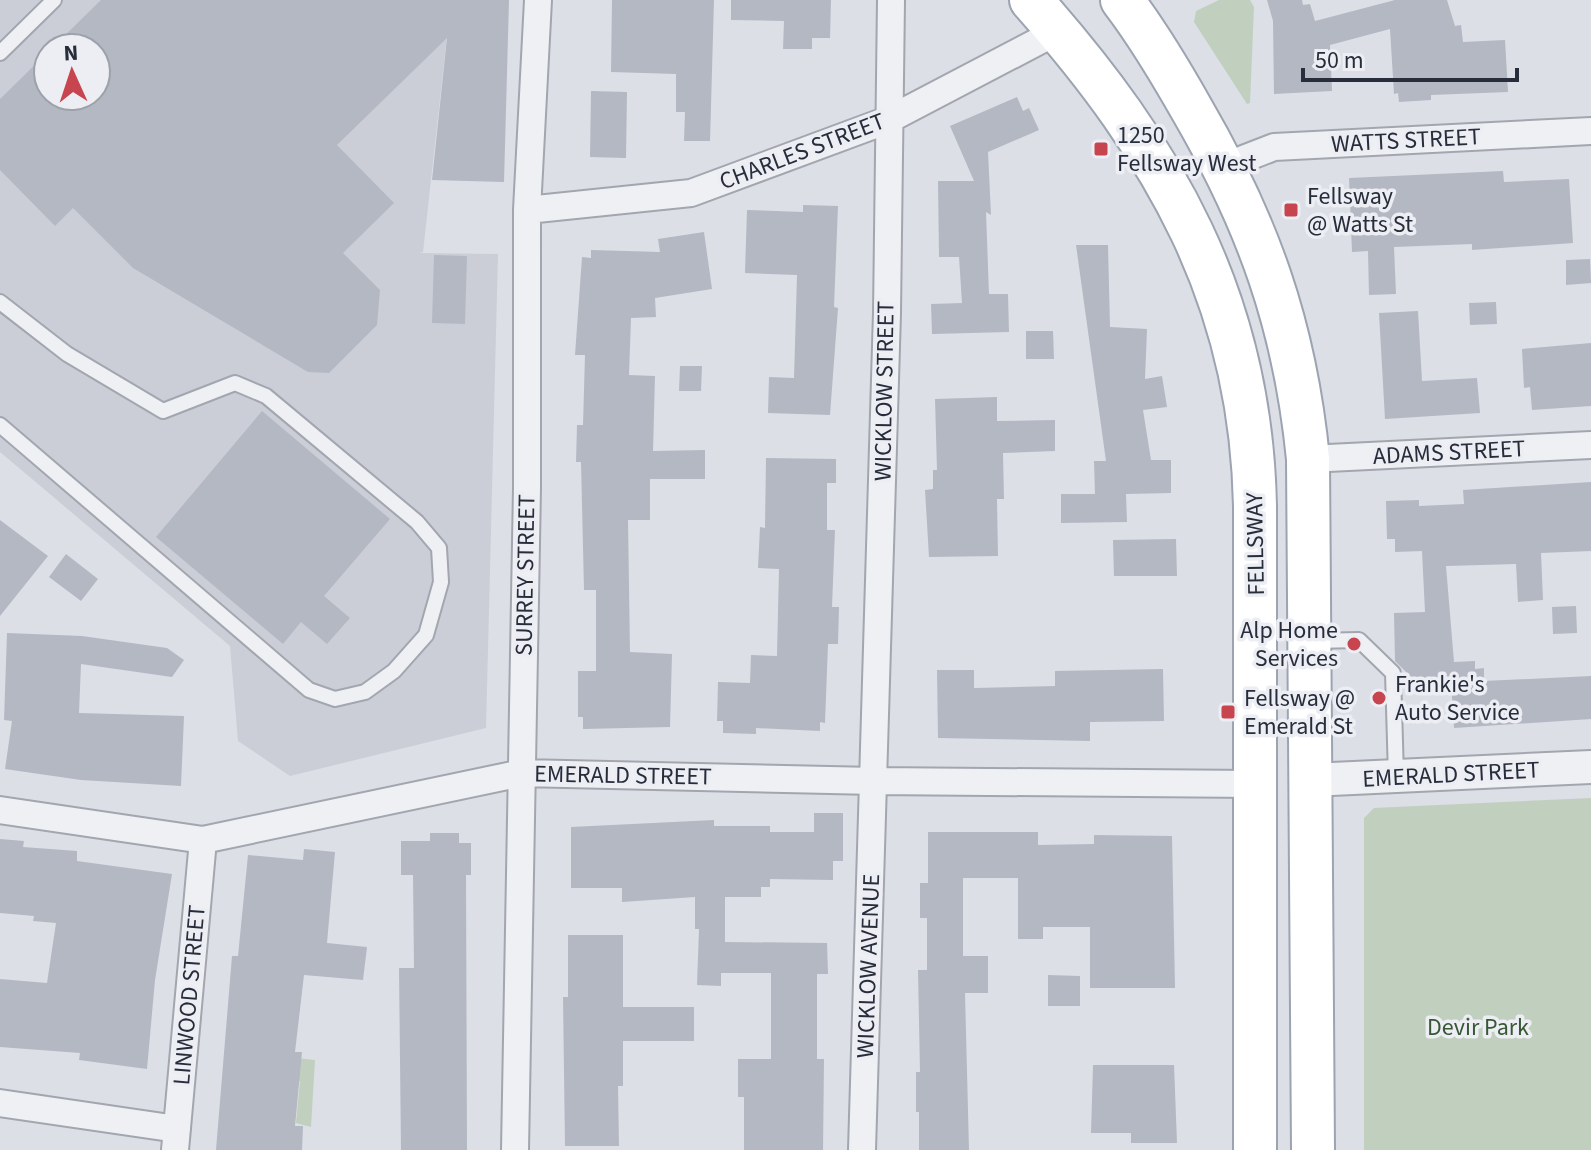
<svg xmlns="http://www.w3.org/2000/svg" width="1591" height="1150" font-family="'Source Sans 3',sans-serif">
	<rect width="100%" height="100%" fill="#dcdfe6"/>
	<path fill="#cbced7" fill-rule="evenodd" d="M0 0H451L423 252 419 253 498 254 486 728 290 776 238 741 230 646 0 452ZM48 48H96V96H48Z"/>
	<path fill="#c1cfbe" d="M1219 0H1250L1254 7 1250 103 1247 104 1194 22 1196 11Z
		M1591 798V1150H1364V818L1374 808Z
		M238 1052 315 1060 311 1127 296 1123 300 1081 235 1075Z"/>
	<path fill="#b4b8c2" d="M101 0H509L504 182 432 180 447 38 337 145 394 203 343 253 380 290 377 325 329 373 308 372 133 268 73 208 55 226 0 170V99L48 52V96H96V48H52Z
		M612 0H714L710 141H684L685 112H676V74L611 72Z
		M731 0H831L830 38H812V49H783L784 21 731 20Z
		M1267 0H1302L1303 5 1310 4 1315 21 1395 0H1447L1455 26 1461 25 1463 42 1505 40 1508 92 1431 95V100L1399 102 1398 93 1394 94 1390 29 1330 45 1332 91 1274 94 1273 21Z
		M591 91 627 92 626 158 590 157Z
		M1017 97 1023 111 1029 108 1039 130 988 152 991 215 986 212 989 294H1008L1009 332 932 334 931 304 962 303 959 257H939L938 181H974L950 126Z
		M1503 171 1504 182 1569 179 1573 243 1472 250V244L1394 247 1396 294 1369 295 1368 251 1352 252 1349 178Z
		M803 205 838 206 834 307 838 308 830 415 768 413 769 377 794 378 797 275 745 273 747 210 803 212Z
		M704 232 712 289 655 298 656 317 631 318 629 375 655 376 653 451 705 450V479H650V520H628L630 652 672 654 670 727 583 729V717H578V671H596V590H584L581 462H576L577 425H583L585 355H575L582 257 591 258V250L660 252 658 239Z
		M1076 245H1108L1110 327 1147 329 1145 379 1162 376 1167 407 1143 410 1151 460H1171V493L1126 494 1127 522 1061 523V494H1095L1094 461H1106Z
		M434 255 467 256 465 324 432 323Z
		M1590 259 1591 283 1566 285V260Z
		M1496 302 1497 324 1470 325 1469 303Z
		M1418 311 1422 381 1477 378 1480 413 1385 419 1379 313Z
		M1026 331H1053L1054 359H1026Z
		M1591 343V406L1532 410 1530 387 1524 388 1522 349Z
		M680 366H702L701 391H679Z
		M997 397V421L1055 420V451L1003 453 1004 499H997L998 556 929 557 925 490 933 489V470H937L935 399Z
		M262 411 390 519 324 596 350 618 327 644 301 622 283 644 156 537Z
		M766 458 836 459V483H827V530H835L832 607H839L838 644H828L825 723 820 722V731L756 728V734L723 733V721H717L718 682 750 683 751 655 777 656 779 569 758 568 760 527 765 528Z
		M1591 482V551L1541 553 1543 600 1518 602 1516 564 1446 566 1454 662 1475 661V669L1484 668V681L1591 676V719L1454 728 1451 683 1418 684 1395 661 1394 613 1425 612 1422 551 1395 552V539H1387L1386 501 1419 500V506L1464 504 1463 490Z
		M0 520 48 556 0 616Z
		M1176 539 1177 576H1114L1113 540Z
		M66 554 98 579 81 601 49 577Z
		M1576 606 1577 633 1553 634 1552 607Z
		M7 633 82 636 167 648 184 660 172 677 81 664 79 713 184 716 181 786 81 780 5 769 12 721 4 720Z
		M1163 669 1164 721 1090 722V741L938 738 937 670H974V688L1055 686V671Z
		M814 813H843V861H833V880L770 879V887H761V897H725V942L827 943 828 974H817V1059H824L823 1150H744V1097H738V1059H771V973H721V986L697 985 699 929H695V897L622 902V888H571V827L714 820V826H770V832H814Z
		M928 832H1038V845L1094 844V835L1172 836 1175 988H1090V927H1043V939H1018V878H963V956H988V993H965L969 1150H919V1112H916V1072H920L918 970H927V918H920V883H928Z
		M430 833H459V843H471V875H466L467 1150H401L399 968H414L413 875H401V841H430Z
		M0 839 24 841 23 847 77 851V861L172 874 155 980 147 1069 79 1060 80 1053 0 1047V979L47 983 56 923 33 921 34 916 0 913Z
		M304 849 335 852 327 943 367 947 363 980 304 975 295 1052H302L295 1126H303L302 1150H216L232 956H238L248 855 303 860Z
		M568 935H623V1007H694V1041H623V1086H618L619 1146H565L563 997H568Z
		M1048 975 1080 976V1006H1048Z
		M1093 1065H1174L1177 1143H1131V1133H1091Z"/>
	<g fill="none" stroke-linecap="round" stroke-linejoin="round">
		<g stroke="#a2a6af" stroke-width="18">
			<path id="service" d="M0 53 54 0
				M0 302 67 354 163 411 235 383 266 396 417 522 439 548 441 582 426 635 394 671 365 692 335 699 309 690 0 425
				M1314 641 1359 640 1393 673 1396 776"/>
		</g>
		<g stroke="#a2a6af" stroke-width="30">
			<path id="minor" d="M1225 166 1274 147 1591 131
				M527 210 691 193 888 120 1058 31
				M1308 459 1591 445
				M0 810 203 840 522 773 874 781 1255 784
				M0 1103 177 1129
				M175 1150 203 840
				M515 1150 527 488V210L538 0
				M862 1150 887 313 891 0"/>
		</g>
		<g stroke="#a2a6af" stroke-width="36">
			<path id="tertiary" d="M1310 780 1591 767"/>
		</g>
		<g stroke="#9ca3b1" stroke-width="46">
			<path id="primary" d="M1031 0C1165 151 1251 299 1255 506V1150
				M1122 0C1148 34 1170 71 1191 108 1258 223 1295 326 1308 459L1313 1150"/>
		</g>
		<use href="#service" stroke="#eff0f4" stroke-width="14"/>
		<use href="#minor" stroke="#eff0f4" stroke-width="26"/>
		<use href="#tertiary" stroke="#eff0f4" stroke-width="32"/>
		<use href="#primary" stroke="#fff" stroke-width="42"/>
	</g>
	<g fill="#c7454e" stroke="#eceef4" stroke-width="3">
		<rect x="1093" y="141" width="16" height="16" rx="4"/>
		<rect x="1283" y="202" width="16" height="16" rx="4"/>
		<circle cx="1354" cy="644" r="8"/>
		<circle cx="1379" cy="698" r="8"/>
		<rect x="1220" y="704" width="16" height="16" rx="4"/>
	</g>
	<g text-anchor="middle" stroke-width="7" stroke-linejoin="round" paint-order="stroke">
		<g font-size="24" fill="#272d3b" stroke="#eceef4" text-anchor="start">
			<text x="1117" y="143">1250<tspan x="1117" dy="28">Fellsway West</tspan></text>
			<text x="1307" y="204">Fellsway<tspan x="1307" dy="28">@ Watts St</tspan></text>
			<text x="1338" y="638" text-anchor="end">Alp Home<tspan x="1338" dy="28">Services</tspan></text>
			<text x="1395" y="692">Frankie's<tspan x="1395" dy="28">Auto Service</tspan></text>
			<text x="1244" y="706">Fellsway @<tspan x="1244" dy="28">Emerald St</tspan></text>
		</g>
		<g font-size="24" fill="#272d3b" stroke="#eceef4">
			<text transform="translate(1406 140) rotate(-3)" y="8">WATTS STREET</text>
			<text transform="translate(802 151) rotate(-21)" y="8">CHARLES STREET</text>
			<text transform="translate(884 391) rotate(-89)" y="8">WICKLOW STREET</text>
			<text transform="translate(1449 452) rotate(-3)" y="8">ADAMS STREET</text>
			<text transform="translate(1255 544) rotate(-91)" y="8">FELLSWAY</text>
			<text transform="translate(525 575) rotate(-89)" y="8">SURREY STREET</text>
			<text transform="translate(1451 774) rotate(-3)" y="8">EMERALD STREET</text>
			<text transform="translate(623 775) rotate(1)" y="8">EMERALD STREET</text>
			<text transform="translate(868 966) rotate(-88)" y="8">WICKLOW AVENUE</text>
			<text transform="translate(189 995) rotate(-85)" y="8">LINWOOD STREET</text>
		</g>
		<g font-size="24" fill="#385735" stroke="#eceef4">
			<text x="1478" y="1035">Devir Park</text>
		</g>
	</g>
	<g transform="translate(72 72) rotate(357)"><circle r="38" fill="#eceef4" stroke="#9da1aa" stroke-width="2"/>
	<path d="M0-6L14 30L0 20L-14 30Z" fill="#c7454e"/>
	<text y="-12" font-size="22" font-weight="bold" text-anchor="middle" fill="#272d3b">N</text>
	</g>
	<path d="M1303 68v12h214v-12" fill="none" stroke="#272d3b" stroke-width="4"/>
	<text x="1315" y="68" font-size="24" fill="#272d3b" stroke="#eceef4" stroke-width="6" paint-order="stroke">50 m</text>
</svg>
